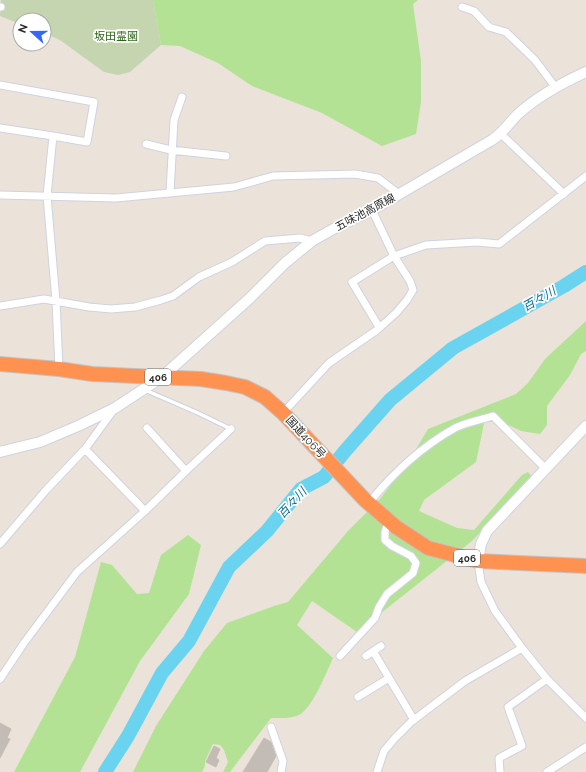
<svg xmlns="http://www.w3.org/2000/svg" width="586" height="772" font-family="Raleway,'Noto Sans JP',sans-serif">
	<rect width="100%" height="100%" fill="#ebe2d9"/>
	<path fill="#b4e295" d="M153 0H418L413 4 421 61V102L416 134 382 146 322 113 252 86 218 63 180 46 161 45Z
		M586 321V351L581 354 570 375 547 406V425L540 434 521 431 486 414 476 462 424 500 419 511 457 528 474 530 522 475 528 472 532 477 472 541 357 632 312 601 297 625 333 658C326 673 315 702 302 713 295 719 279 718 271 718L230 772H223L228 762 224 750 220 745 213 744 205 761V766L202 772H133L156 726 204 651 227 623 277 605 288 602 348 531 380 499 409 461 428 429 516 394 528 383 545 359Z
		M188 535 201 545 189 594 140 661 80 772H14L75 657 101 562 112 565 137 594 149 593 161 555Z"/>
	<path fill="#c4d5b0" d="M1 0H153L161 45 130 72 118 75 104 72 60 40 44 33V20H20V24L0 16Z"/>
	<g fill="none" stroke-linecap="round" stroke-linejoin="round">
		<path stroke="#6ad3ef" stroke-width="14" d="M105 772 128 736 162 673 189 641 229 567 267 531 301 489 324 477 345 451 390 400 453 348 564 286 586 272"/>
	</g>
	<path fill="#c3bcb6" stroke="#c6beb3" d="M0 723 11 729 7 738 10 739 0 758Z
		M264 738 271 742 276 756 267 772H243Z
		M214 746 220 749 216 758 219 760 216 767 206 762Z"/>
	<g fill="none" stroke-linecap="round" stroke-linejoin="round">
		<g stroke="#cfd3e1" stroke-width="5.5">
			<path id="lane" d="M145 390 198 413 231 429"/>
		</g>
		<g stroke="#cfd3e1" stroke-width="9">
			<path id="street" d="M0 7H1
				M462 7 474 11 489 27 506 32 535 60 556 88
				M0 85 94 102 87 142 53 136 47 196 56 301 59 369
				M0 128 53 136
				M501 134 564 194
				M146 144 171 150 226 156
				M170 192 174 120 182 97
				M0 195 116 198 234 187 273 176 355 174 378 178 399 194
				M0 306 44 299 89 307 111 309 135 307 161 300 173 296 199 277 232 262 265 241 300 238 312 241
				M379 327 352 282 394 256 426 245 477 242 499 244 586 176
				M283 413 329 363 377 330 396 313 407 300 413 290 410 281 394 256 372 210
				M147 428 186 471
				M85 449 145 511
				M369 503C393 473 421 447 455 428 466 422 481 420 493 416L546 469
				M0 544 47 489 85 449 115 408
				M478 561 481 582 495 611 522 648 547 679 586 718
				M373 651 414 720
				M340 656 375 618 379 607 387 594 413 573 416 563 411 556 392 546 385 540V532L389 521
				M366 656 381 646
				M0 679 24 643 77 572 145 511 189 468 231 429
				M358 697 389 678
				M271 727 283 761 281 772
				M377 772 384 751 395 738 411 722 465 681 522 648
				M500 772 499 758 522 746 508 707 547 679
				M547 772 586 747"/>
		</g>
		<g stroke="#cfd3e1" stroke-width="12">
			<path id="secondary" d="M0 452 40 442 78 426 115 408 162 377 250 298 285 263 312 241 335 228 372 210 492 140C503 133 509 123 518 114 538 96 562 83 586 72
				M478 561 481 544 487 531 586 426"/>
		</g>
		<g stroke="#c3c3c3" stroke-width="16">
			<path id="highway" d="M0 364 59 369 92 374 201 379 226 383 245 387 265 397 283 413 365 500 396 527 428 548 478 561 586 566"/>
		</g>
		<use href="#lane" stroke="#fff" stroke-width="3.5"/>
		<use href="#street" stroke="#fff" stroke-width="7"/>
		<use href="#secondary" stroke="#fff" stroke-width="10"/>
		<use href="#highway" stroke="#ff9250" stroke-width="14"/>
	</g>
	<g text-anchor="middle" stroke-width="3.5" stroke-linejoin="round" paint-order="stroke">
		<g fill="#fff" stroke="#686868" stroke-width="1">
			<rect x="145" y="369" width="26" height="16" rx="3"/>
			<rect x="454" y="550" width="26" height="16" rx="3"/>
		</g>
		<g font-size="10" font-weight="bold" fill="#282828">
			<text x="158" y="381">406</text>
			<text x="467" y="562">406</text>
		</g>
		<g font-size="11" fill="#2d6419" stroke="#fff">
			<text x="116" y="40">坂田霊園</text>
		</g>
		<g font-size="11" fill="#282828" stroke="#fff">
			<text transform="translate(365 212) rotate(-28)" y="4">五味池高原線</text>
			<text transform="translate(306 437) rotate(47)" y="4">国道406号</text>
		</g>
		<g font-size="12" font-style="italic" fill="#0c7098" stroke="#fff">
			<text transform="translate(539 299) rotate(-30)" y="4">百々川</text>
			<text transform="translate(292 503) rotate(-47)" y="4">百々川</text>
		</g>
	</g>
	<g transform="translate(32 32) rotate(291)"><circle r="19" fill="#ffffff" stroke="#a9a9a9"/>
	<path d="M0-3L7 15L0 10L-7 15Z" fill="#3667fb"/>
	<text y="-6" font-size="11" font-weight="bold" text-anchor="middle" fill="#282828">N</text>
	</g>
</svg>
